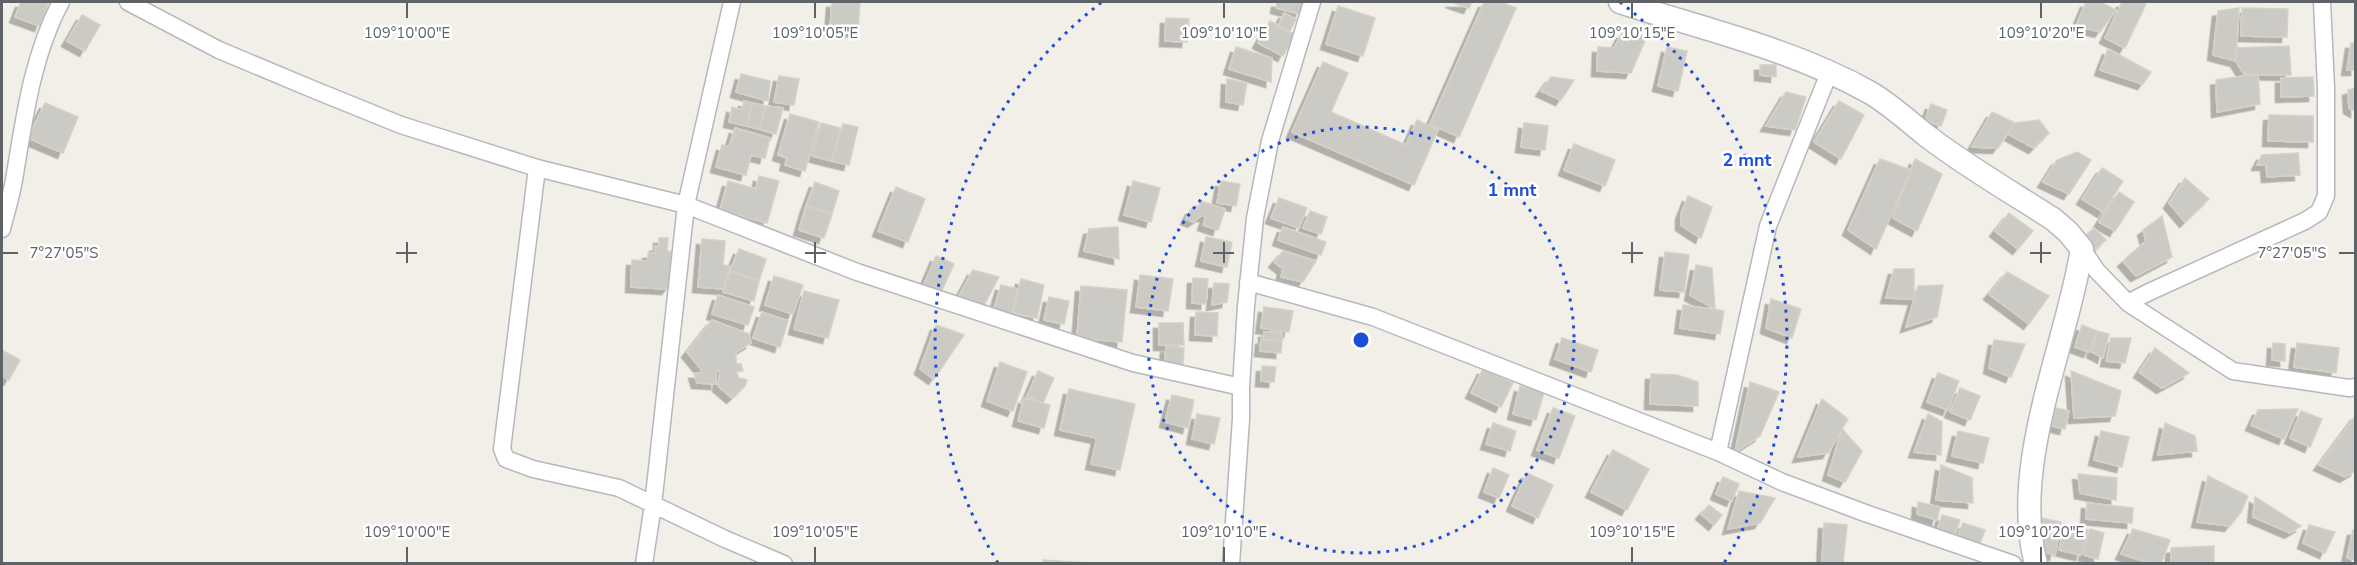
<svg xmlns="http://www.w3.org/2000/svg" width="2357" height="565" font-family="'Nunito Sans',sans-serif">
	<defs>
		<filter id="shadow"><feDropShadow dx="-5.5" dy="5.5" stdDeviation="0" flood-color="#0004"/></filter>
	</defs>
	<rect width="100%" height="100%" fill="#f1efe8"/>
	<path fill="#cccac5" stroke="#d6d1c6" stroke-width="1.5" filter="url(#shadow)" d="M21 2H49L40 26 15 17Z
		M832 2H860L858 32 830 30Z
		M1277 2H1303L1300 14 1276 8Z
		M1451 2H1472L1469 8Z
		M1484 2H1501L1516 8 1459 137 1430 124Z
		M2086 2H2100L2116 10 2100 32 2076 26Z
		M2122 2H2142L2146 4 2125 48 2105 38Z
		M1338 6 1375 18 1363 56 1326 44Z
		M2239 8 2236 61 2213 55 2218 11Z
		M2242 8 2288 9 2287 37 2241 36Z
		M1284 13 1296 19 1289 33 1278 27Z
		M82 15 100 25 85 51 67 41Z
		M1166 18 1189 19 1187 42 1165 41Z
		M1270 21 1295 34 1283 56 1258 43Z
		M1622 33 1647 36 1631 73 1597 71 1598 47 1614 48Z
		M2351 43H2356V70H2347Z
		M2289 46 2291 75 2244 74 2236 61V48Z
		M1236 47 1272 58 1271 82 1229 69Z
		M1667 47 1687 51 1678 91 1658 86Z
		M2108 49 2151 72 2143 84 2100 70Z
		M1323 62 1348 73 1331 112 1406 145 1417 120 1438 130 1414 185 1292 132Z
		M1760 65H1776V77L1760 75Z
		M741 74 770 81 768 101 736 92Z
		M2258 74 2260 104 2217 112 2216 80Z
		M779 76 799 79 794 105 774 102Z
		M1551 77 1574 80 1561 100 1541 91Z
		M2313 77 2314 96 2281 97V78Z
		M1227 79 1247 83 1243 105 1226 102Z
		M2356 88V112L2349 108 2348 90Z
		M1786 92 1806 97 1795 130 1766 126Z
		M744 101 752 103 747 126 729 122 732 107 742 110Z
		M1839 101 1864 115 1841 159 1814 142Z
		M45 103 78 117 63 153 28 138Z
		M752 103 766 106 759 129 747 126Z
		M1931 104 1947 110 1941 126 1925 120Z
		M766 106 783 108 776 134 759 129Z
		M1992 112 2015 123 1998 148 1972 147Z
		M790 114 819 122 805 171 785 165 787 158 778 155Z
		M2269 115 2313 116V142L2268 141Z
		M2039 120 2049 133 2034 148 2008 134 2015 123Z
		M821 123 840 128 832 161 812 156Z
		M1524 123 1548 126 1545 150 1521 147Z
		M843 124 858 127 849 165 832 161Z
		M735 128 770 138 765 158 751 155 746 175 716 167 722 145 729 147Z
		M1574 144 1615 160 1605 186 1564 170Z
		M2077 152 2091 160 2069 194 2043 182 2057 160Z
		M2298 153 2300 175 2267 177 2266 165H2257L2262 155Z
		M1880 159 1911 170 1876 249 1848 230Z
		M1915 159 1942 174 1917 231 1893 218Z
		M2102 168 2123 181 2103 212 2082 199Z
		M759 176 779 181 767 223 720 210 728 181 756 189Z
		M2185 178 2209 199 2185 222 2169 203Z
		M1133 181 1160 188 1151 222 1124 215Z
		M1221 181 1240 184 1236 206 1217 203Z
		M815 182 839 191 832 214 806 206Z
		M896 187 925 199 908 242 878 231Z
		M2119 192 2134 202 2115 231 2099 222Z
		M1688 196 1712 207 1701 238 1681 225V214Z
		M1279 198 1307 208 1299 228 1271 218Z
		M1201 201 1225 209 1218 230 1203 225 1206 216H1201L1193 222 1186 219 1191 209 1198 208Z
		M806 206 832 214 824 238 799 230Z
		M1310 211 1327 217 1321 234 1303 228Z
		M2009 213 2033 231 2018 249 1995 231Z
		M2162 216 2172 257 2136 276 2123 261 2146 241 2143 230Z
		M1118 227 1119 259 1084 251 1089 229Z
		M1283 227 1326 242 1321 255 1278 240Z
		M2094 228 2106 240 2096 249 2084 237Z
		M1206 237 1232 242 1227 267 1201 261Z
		M659 238H668L667 251 674 252 672 283 667 289 631 287 632 260 648 261V253H655V246H659Z
		M702 239 725 241 723 265 730 266 724 289 698 287Z
		M739 249 766 259 759 281 730 271Z
		M1283 251 1316 261 1303 282 1281 277 1283 269 1274 262Z
		M1665 252 1689 255 1684 292 1660 290Z
		M936 256 954 264 940 295 923 287Z
		M1696 265 1712 268 1715 309 1690 295Z
		M1894 269H1914V299L1886 298Z
		M973 270 999 277 982 309 959 296Z
		M730 271 759 281 754 301 723 292Z
		M2007 272 2049 296 2029 324 1989 294Z
		M1140 275 1173 279 1168 311 1136 307Z
		M774 276 803 285 793 314 765 305Z
		M1193 278 1208 279 1206 304 1192 303Z
		M1021 279 1044 285 1037 318 1013 313Z
		M1214 283 1229 284 1227 302 1212 305Z
		M1001 285 1018 289 1012 314 994 309Z
		M1943 285 1937 317 1906 327 1918 286Z
		M1081 286 1127 290 1122 342 1077 338Z
		M804 291 839 300 828 338 794 329Z
		M718 295 754 307 748 325 712 314Z
		M1049 297 1069 301 1064 324 1044 320Z
		M1771 299 1801 309 1792 338 1766 328Z
		M1683 305 1724 311 1720 334 1680 328Z
		M1264 307 1293 311 1289 332 1261 328Z
		M762 312 788 321 780 347 753 338Z
		M1196 312 1218 313 1217 336 1195 335Z
		M712 320 749 334 751 343 736 352V364H741L743 371 736 372 739 378 747 380 745 386 732 398 718 386 720 371H716V384L697 383 694 373H701V369L687 352Z
		M1159 323H1183L1184 345H1159Z
		M936 325 964 335 934 379 920 369Z
		M2082 325 2097 331 2089 352 2075 347Z
		M2097 331 2109 334 2103 358 2092 352Z
		M1264 332 1282 333V341L1264 340Z
		M1562 338 1598 350 1591 372 1555 359Z
		M2111 338H2131L2125 363 2106 361Z
		M1261 339 1282 341 1281 353 1260 351Z
		M1994 340 2025 344 2011 377 1989 368Z
		M2273 343 2285 344V361L2272 360Z
		M2297 343 2339 348 2336 373 2294 367Z
		M1166 347 1184 348 1183 365 1165 364Z
		M2155 348 2189 373 2162 388 2139 372Z
		M2 350 20 360 9 380 2 376Z
		M1000 362 1027 372 1013 411 987 401Z
		M1262 366 1276 367 1274 382 1261 381Z
		M1483 369 1513 383 1501 407 1471 393Z
		M1038 371 1054 378 1043 403 1027 396Z
		M2071 371 2121 391 2115 416 2074 418Z
		M1938 373 1959 381 1948 410 1927 402Z
		M1651 374 1677 375 1698 382V406L1650 404Z
		M1750 382 1779 392 1760 436 1735 452Z
		M1520 386 1544 392 1536 420 1513 414Z
		M1960 388 1980 396 1970 420 1950 412Z
		M1069 389 1135 404 1120 470 1091 464 1097 438 1060 430Z
		M1172 395 1194 400 1188 428 1165 422Z
		M1024 398 1050 405 1044 428 1018 421Z
		M1822 399 1848 419 1828 453 1798 457Z
		M2052 407 2069 411 2065 429 2048 425Z
		M1553 408 1575 416 1559 458 1537 450Z
		M2298 409 2284 439 2251 425 2258 410Z
		M2301 411 2322 419 2310 447 2290 438Z
		M1197 414 1220 418 1214 444 1192 439Z
		M1928 414 1942 422 1941 455 1914 452Z
		M2356 415V470L2345 477 2319 465Z
		M1493 423 1516 431 1510 451 1486 444Z
		M2165 423 2195 436 2197 451 2158 455Z
		M1842 429 1862 451 1845 482 1828 475Z
		M1958 431 1989 438 1983 463 1952 456Z
		M2101 431 2129 437 2122 467 2094 460Z
		M1613 450 1649 469 1627 510 1591 492Z
		M1941 465 1972 478 1973 503 1936 500Z
		M1493 468 1509 475 1499 498 1484 492Z
		M1527 473 1553 485 1538 518 1512 506Z
		M2078 474 2117 478 2116 500 2080 493Z
		M2208 476 2248 496 2241 512 2230 526 2197 522Z
		M1723 477 1739 484 1732 501 1716 494Z
		M1739 491 1775 498 1760 523 1728 529Z
		M2255 497 2301 526 2290 533 2253 517Z
		M1918 502 1940 507 1937 520 1917 514Z
		M2087 503 2133 508 2132 523 2086 519Z
		M1709 505 1722 515 1714 525 1701 514Z
		M1942 515 1960 520 1954 538 1936 533Z
		M2041 518 2061 522 2055 555 2037 550Z
		M1824 523 1847 525 1843 564 1822 563Z
		M1963 523 1985 530 1978 549 1956 541Z
		M2065 524 2088 530 2081 555 2059 550Z
		M2309 525 2335 532 2325 553 2303 543Z
		M2090 529 2104 533 2098 559 2084 555Z
		M2133 529 2170 540 2161 564H2153L2121 554Z
		M2353 530H2356V560L2347 558Z
		M2214 546V564H2171V548Z
		M1043 560 1088 563V564H1043Z"/>
	<g fill="none" stroke-linecap="round" stroke-linejoin="round">
		<g stroke="#b5b8bc" stroke-width="19">
			<path id="street" d="M128 2 219 50 317 91 401 125 537 168
				M2 229C6 213 11 197 14 180 24 120 32 56 61 2
				M2082 249 2097 271 2128 303 2233 371 2349 388 2356 387
				M1248 282 1373 317 1718 452 1782 482 1865 513 2013 564
				M2128 303 2147 293 2305 221 2319 212 2326 196V88L2322 2
				M1718 452 1768 226 1829 73
				M644 564 653 505 686 205 732 2
				M784 564 725 539 619 488 533 469 506 459 502 449 537 168 686 205 857 272 1133 363 1241 387
				M1231 564 1241 419V387L1246 306 1255 218 1270 141 1312 2"/>
		</g>
		<g stroke="#b6babf" stroke-width="25">
			<path id="secondary" d="M1620 2C1703 29 1792 49 1869 92 1890 104 1908 121 1927 136 1966 166 2011 192 2053 219L2068 232 2082 249C2066 347 2010 465 2036 564"/>
		</g>
		<use href="#street" stroke="#fff" stroke-width="16"/>
		<use href="#secondary" stroke="#fff" stroke-width="22"/>
	</g>
	<path fill="none" stroke="#5f6368" stroke-width="2" d="M407 3V18M815 3V18M1224 3V18M1632 3V18M2041 3V18M407 242V263M815 242V263M1224 242V263M1632 242V263M2041 242V263M3 253H18M396 253H417M805 253H826M1213 253H1234M1622 253H1643M2030 253H2051M2339 253H2354M407 547V562M815 547V562M1224 547V562M1632 547V562M2041 547V562"/>
	<g fill="none" stroke="#1d4ed8" stroke-width="3" stroke-dasharray="3 6">
		<circle cx="1361" cy="340" r="213"/>
		<path d="M998 563A426 426 0 0 1 1102 2M1620 2A426 426 0 0 1 1724 563"/>
	</g>
	<g font-size="15" text-anchor="middle" fill="#5f6368" stroke="#fff" stroke-width="5" stroke-linejoin="round" paint-order="stroke">
		<text x="407" y="38">109°10'00"E</text>
		<text x="815" y="38">109°10'05"E</text>
		<text x="1224" y="38">109°10'10"E</text>
		<text x="1632" y="38">109°10'15"E</text>
		<text x="2041" y="38">109°10'20"E</text>
		<text x="64" y="258">7°27'05"S</text>
		<text x="2292" y="258">7°27'05"S</text>
		<text x="407" y="537">109°10'00"E</text>
		<text x="815" y="537">109°10'05"E</text>
		<text x="1224" y="537">109°10'10"E</text>
		<text x="1632" y="537">109°10'15"E</text>
		<text x="2041" y="537">109°10'20"E</text>
	</g>
	<circle cx="1361" cy="340" r="9" fill="#1d4ed8" stroke="#fff" stroke-width="3"/>
	<g font-size="18" text-anchor="middle" font-weight="bold" fill="#1d4ed8" stroke="#fff" stroke-width="5" stroke-linejoin="round" paint-order="stroke">
		<text x="1747" y="166">2 mnt</text>
		<text x="1512" y="196">1 mnt</text>
	</g>
	<rect width="2357" height="565" fill="none" stroke="#5f6368" stroke-width="6"/>
</svg>
